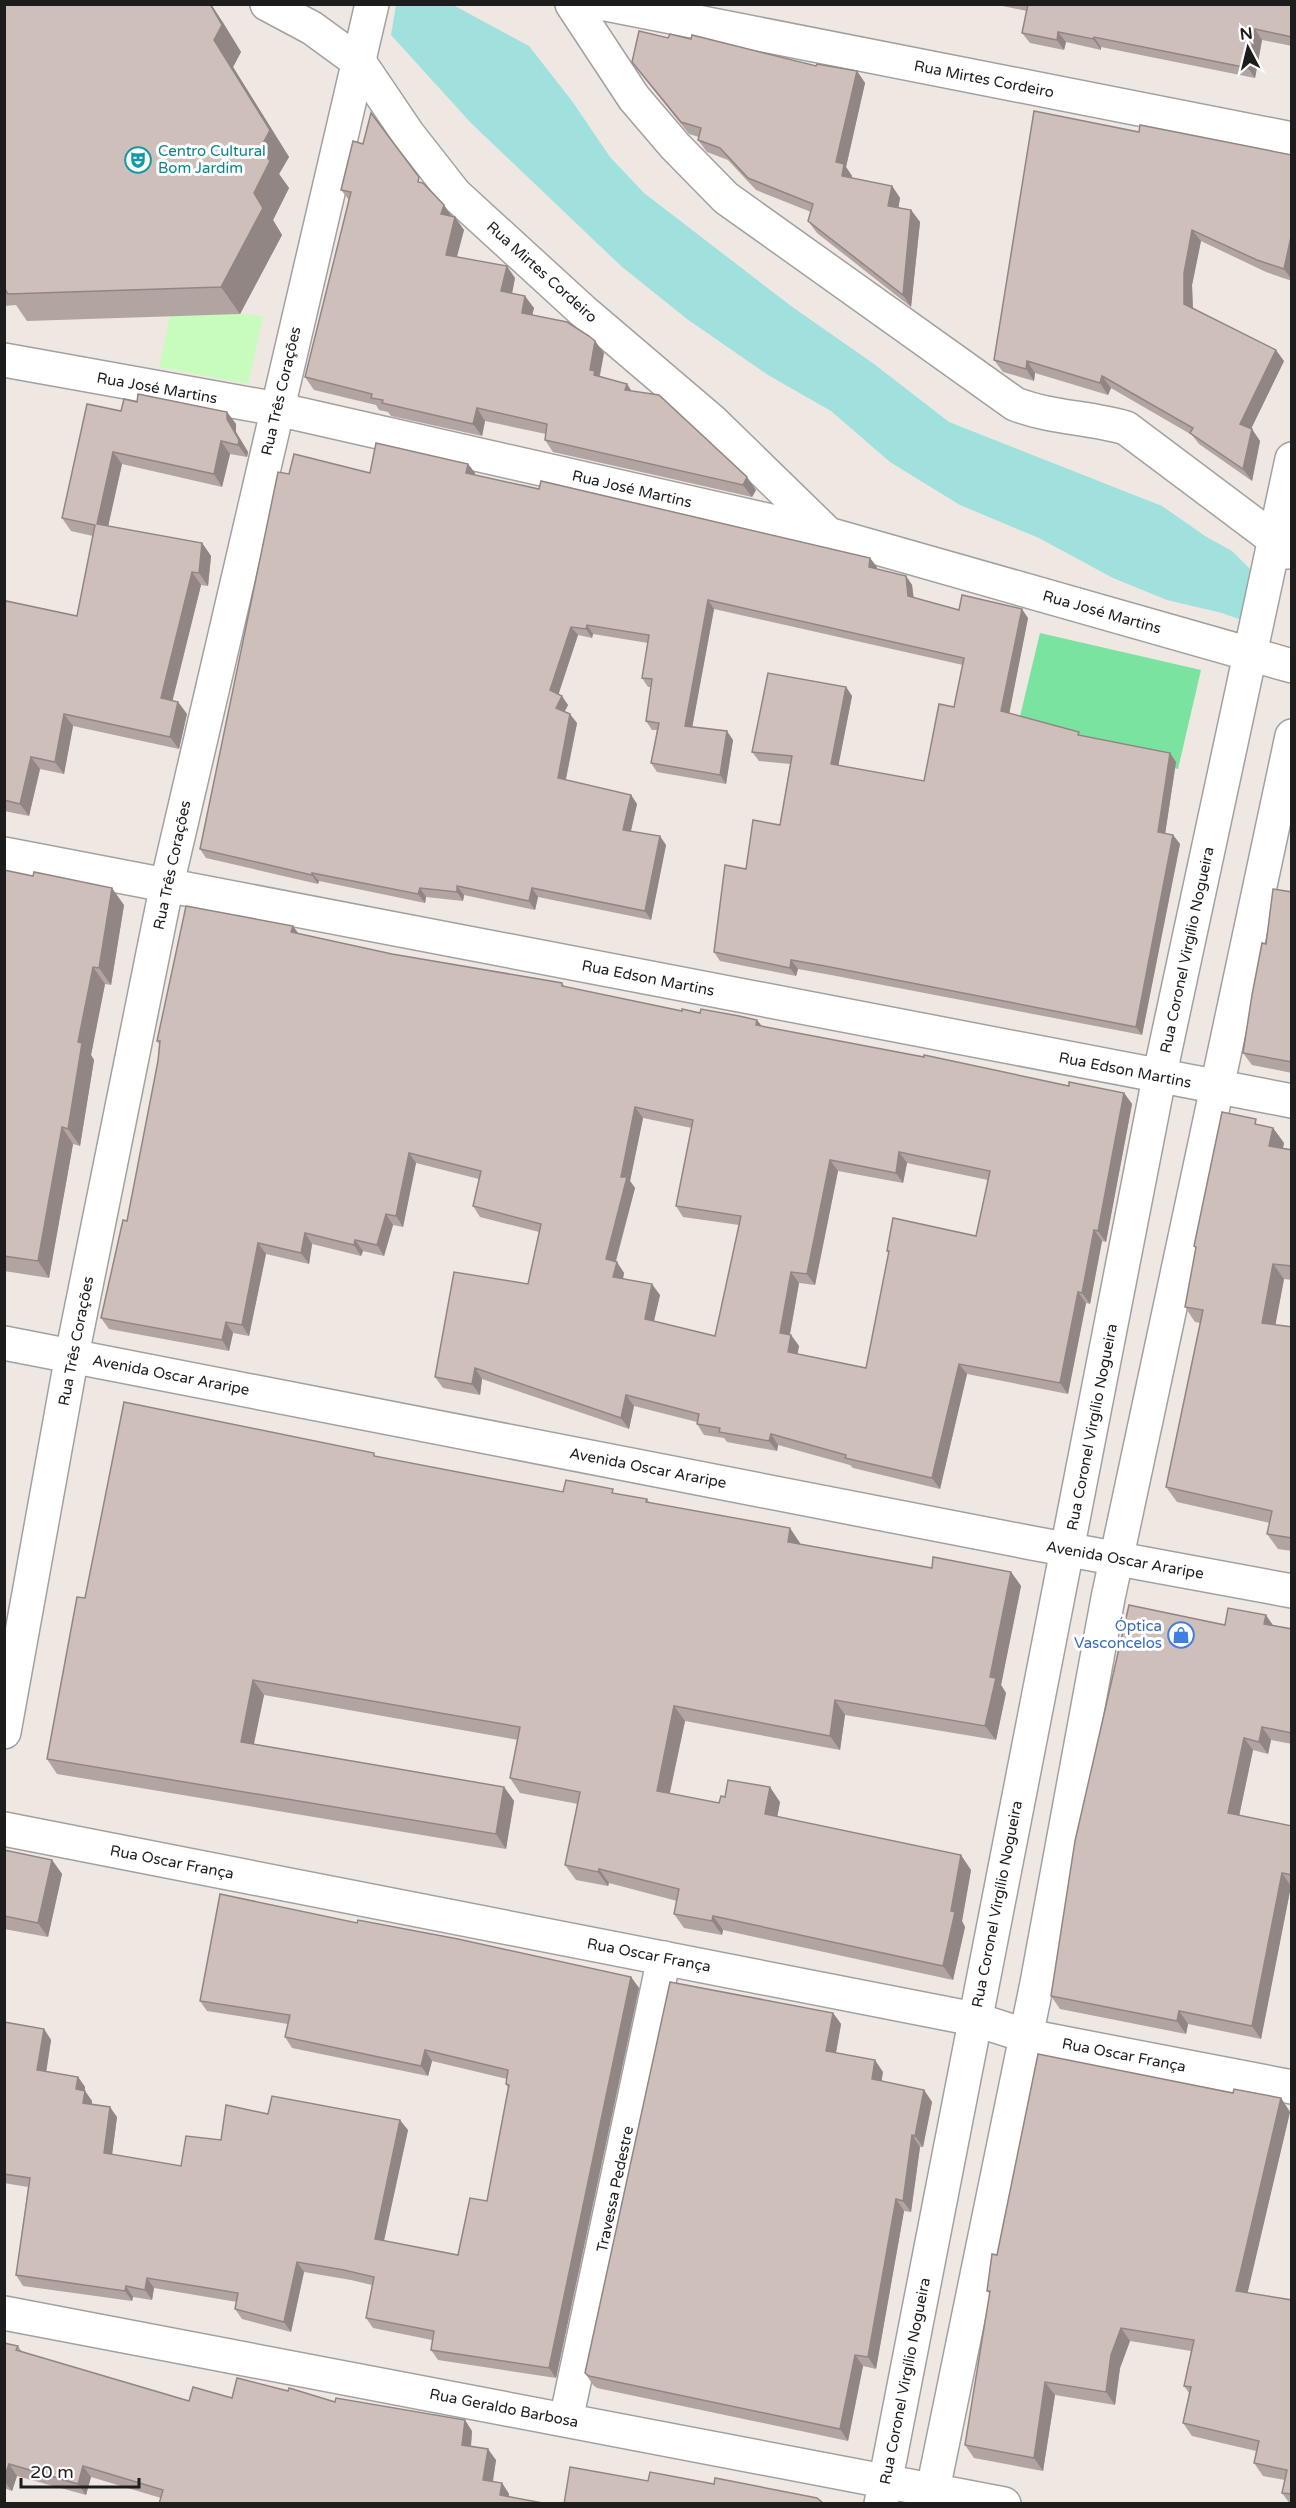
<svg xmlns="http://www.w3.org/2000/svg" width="1296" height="2508" font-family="'Varela Round',sans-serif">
	<rect width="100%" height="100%" fill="#efe7e2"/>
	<path fill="#c8fcbc" d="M173 303 263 317 248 384 159 367Z"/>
	<path fill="#7be3a0" d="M1040 633 1201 670 1178 769 1016 733Z"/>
	<path fill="#a0e0dd" d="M396 5H453L529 46 572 101 610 157 644 193 791 306 874 364 949 422 1162 506 1205 536 1232 551 1255 574 1247 622 1222 613 1167 600 1113 578 1039 538 960 505 890 462 831 411 768 375 687 319 621 266 471 123 391 35Z"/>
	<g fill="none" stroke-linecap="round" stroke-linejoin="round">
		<g stroke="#a1a1a1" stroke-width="36">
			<path id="minor" d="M267 4 312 28 360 63 408 134 455 194 583 311 712 421 828 534
				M572 4 634 98 675 146 726 198 1015 404C1051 418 1089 417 1126 428L1274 539 1288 552
				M606 4 1292 139
				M4 360 277 409 828 534 1292 666
				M4 854 1292 1101
				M4 2313 1004 2504
				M566 2420 664 1958
				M881 2504 1159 1078 1292 459
				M930 2504 1037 1983 1108 1598 1292 736"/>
		</g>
		<g stroke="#a1a1a1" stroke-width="36">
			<path id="tertiary" d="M4 1343 1032 1543 1292 1591
				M4 1732 72 1355 167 884 372 4
				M4 1829 974 2019 1027 2036 1292 2087"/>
		</g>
		<use href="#minor" stroke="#fff" stroke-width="33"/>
		<use href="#tertiary" stroke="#fff" stroke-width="33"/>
	</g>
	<path fill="#b2a4a1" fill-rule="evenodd" d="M4 4 222 21 241 52 233 67 289 157 279 174 289 188 273 220 282 235 240 314 27 321 16 305 4 306Z
		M993 4H1292V46L1262 40 1255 78 1101 47V50L1066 42 1064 50 1030 43 1022 33 1027 11Z
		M668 38 691 39 816 66 857 71 865 83 846 167 852 176V178L892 186 900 198 898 207 911 210 920 222 911 307 817 233 808 221 811 212 756 190 728 160 707 152 698 140 699 137 689 134 641 74 632 62Z
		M1139 132 1292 155V281L1266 272 1201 241 1192 285 1193 308 1284 361 1251 429 1260 441 1252 481 1199 444 1192 435 1111 388 1108 395 1035 373 1034 381 1003 372 994 360Z
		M423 183 444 205 452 216 464 230 457 257 515 278 512 293 534 308 532 315 595 341 604 353 600 376 627 384 631 391 756 490 752 497 553 452 545 440 546 434 485 421 482 436 391 416 388 412 379 410 376 405 314 390 305 377 349 200 341 190Z
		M137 402 227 412 236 424V432L248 452 247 457 230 454 222 487 122 464 108 526 202 543 211 556 208 586 201 585 172 701 178 702 187 714 179 749 73 726 64 774 40 769 29 816 4 811V608L77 616 93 536 71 531 62 518 121 411Z
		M468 464 475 473 474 475 870 558 877 567 876 569 906 576 912 585 914 598 959 610 1028 618 1009 713 1081 736 1170 753 1176 762 1165 834 1173 835 1180 844 1142 1035 831 975 798 969 796 976 720 961 714 952 746 869 780 825 790 764 759 761 752 752 846 687 852 696 838 766 924 781 954 707 963 665 714 609 692 727 733 740 726 784 657 772 651 763 657 730H652L646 721 651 687H648L642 678 648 643 593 634 592 638 578 635 558 694 568 705 564 712 577 723 566 780 631 795 637 804 631 831 666 845 651 920 538 897 535 910 464 895 463 901 426 897 425 903 319 881 318 884 206 858 200 849 289 474 370 473Z
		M4 870 124 905 111 985 105 984 91 1055 94 1060 80 1146 73 1144 49 1278 4 1271Z
		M1292 892V1073L1252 1065 1243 1053 1266 944Z
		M293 926 298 933 392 954 562 983 565 987 682 1011 1069 1086 1124 1093 1132 1104 1106 1242 1102 1241 1090 1304 1086 1303 1068 1394 967 1374 940 1489 853 1468 850 1465 778 1445 777 1451 727 1442 724 1438 704 1435 697 1424V1422L634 1406 629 1429 482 1379 480 1395 443 1388 435 1377 528 1284 539 1232 480 1217 473 1206 479 1179 416 1163 403 1227 393 1225 384 1256 363 1251 361 1256 312 1244 309 1264 266 1254 249 1336 233 1333 229 1351 109 1329 101 1318 127 1221 158 1061 159 1044 157 1041ZM643 1118 692 1128 676 1206 683 1217 739 1225 715 1336 654 1321 660 1295 623 1279 624 1273 616 1262 635 1188 630 1181ZM907 1163 988 1180 976 1236 887 1251 889 1254 866 1368 797 1354 799 1346 791 1335H790L799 1283 815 1285 838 1171 903 1183Z
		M1260 1125 1273 1128 1284 1143 1283 1148 1292 1150V1280L1284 1279 1275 1325 1292 1327V1551L1278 1549 1267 1534 1270 1523 1177 1502 1166 1487 1200 1323 1195 1322 1185 1307 1196 1249 1194 1246Z
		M377 1457 563 1492 616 1494 647 1499 649 1502 800 1543V1544L932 1568 1011 1572 1021 1586 1001 1685 1006 1693 996 1740 845 1715 840 1750 685 1721 670 1793 719 1803 780 1802 777 1817 971 1870 962 1921 965 1927 953 1980 723 1930 722 1935 684 1928 674 1914 677 1901 609 1883 608 1886 576 1880 565 1865 578 1804 520 1793 510 1778 518 1740 264 1695 254 1744 504 1787 514 1801 506 1849 57 1774 47 1759Z
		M1225 1625 1273 1626 1292 1629V1744L1271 1740 1268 1754 1253 1750 1239 1816 1292 1826V1886H1291L1261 2039 1188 2024 1186 2034 1060 2009 1051 1996Z
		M4 1850 52 1860 62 1874 48 1937 4 1929Z
		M357 1923 631 1977 639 1988 556 2378 438 2360 431 2350 432 2340 373 2328 366 2318 372 2285 351 2280 304 2272 291 2332 242 2319 235 2309 237 2302 154 2288 152 2300 133 2297 132 2301 23 2286 16 2275 28 2187 4 2183V2022L44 2029 51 2040 46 2071 78 2077 85 2087V2091L92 2101V2104L117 2117 112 2154 181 2166 221 2140 268 2114 408 2130 384 2241 458 2255 487 2201 508 2088 506 2084 507 2079 432 2061 428 2076 292 2048 285 2037 288 2024 207 2011 200 2001Z
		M833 2013 841 2024 836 2053 883 2072 881 2081 924 2090 932 2102 923 2147H920L911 2212 904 2211 876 2369 863 2366 848 2441 597 2388 593 2385 585 2373Z
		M1233 2093 1281 2098 1290 2112 1247 2293 1292 2300V2504H1290L1282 2493 1285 2480 1263 2476 1254 2463 1256 2451 1192 2436 1183 2423 1189 2393 1184 2386 1191 2351 1130 2341 1120 2368 1115 2405 1055 2395 1043 2471 974 2458 965 2445 990 2294 987 2291 997 2255Z
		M4 2343 18 2346 22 2352 189 2401 232 2398 335 2402 472 2431 471 2447 496 2460 493 2482 502 2483 509 2494 161 2498 91 2477 86 2495 17 2476 12 2491 4 2488Z"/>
	<path fill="#918683" d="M210 4H211L222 21 241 52 233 67 289 157 279 174 289 188 273 220 282 235 240 314 221 287 254 193 214 40Z
		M1255 29 1262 40 1255 78 1248 68Z
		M1058 32 1066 42 1064 50 1057 40Z
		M1094 37 1101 47V50L1093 39Z
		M857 71 865 83 846 167 852 176 850 188 842 176 836 162Z
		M892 186 900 198 897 218 888 206Z
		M444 205 452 217 441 214Z
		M911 210 920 222 911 307 903 295Z
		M455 217 464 230 454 267 446 255Z
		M1192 230 1201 241 1192 285 1193 316 1184 304V273Z
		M1292 232V280L1284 269Z
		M507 266 515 278 510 304 501 291Z
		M525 296 534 308 530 325 522 313Z
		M595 341 604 353 599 378 603 383 590 370Z
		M1276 350 1284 361 1248 435 1240 424Z
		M1027 361 1035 373 1034 381 1026 369Z
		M1102 376 1111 388 1108 395 1100 383Z
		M627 384 635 396 625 390Z
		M477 408 485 421 482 436 473 424Z
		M227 412 236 424V432L248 452 247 457 238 445 227 419Z
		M1252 429 1260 441 1252 481 1243 469Z
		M221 441 230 454 222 487 214 474Z
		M113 452 122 464 106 536 97 524Z
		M468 464 475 473 473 482 466 473Z
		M747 477 756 490 752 497 743 485Z
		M202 543 211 556 208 586 199 573Z
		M870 558 877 567 875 576 869 567Z
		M192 572 201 585 170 711 161 698Z
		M906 576 912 585 914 605 908 596Z
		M708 600 714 609 691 734 685 726Z
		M1022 609 1028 618 1008 720 1001 711Z
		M587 625 593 634 592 638 586 629Z
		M571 627 578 635 557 699 550 690Z
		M846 687 852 696 837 773 831 764Z
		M562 696 568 705 562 717 556 708Z
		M178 702 187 714 179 749 170 737Z
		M64 714 73 726 64 774 55 762Z
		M570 714 577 723 564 787 558 778Z
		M727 731 733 740 726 784 720 775Z
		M1170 753 1176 762 1164 841 1158 832Z
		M31 757 40 769 29 816 20 804Z
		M631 795 637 804 629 839 623 830Z
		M1173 835 1180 844 1142 1035 1136 1027Z
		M660 836 666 845 651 920 645 911Z
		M312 873 319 881 318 884 312 875Z
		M457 886 464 895 463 901 457 892Z
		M112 888 124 905 111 985 99 968Z
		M420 888 426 897 425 903 418 894Z
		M532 888 538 897 535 910 529 901Z
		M293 926 300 936 291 932Z
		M791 960 798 969 796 976 790 968Z
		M93 967 105 984 91 1055 94 1060 80 1146 68 1129 78 1042Z
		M757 1020 765 1030 756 1025Z
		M1124 1093 1132 1104 1106 1242 1098 1231Z
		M635 1107 643 1118 630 1181 635 1188 613 1270 606 1259Z
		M62 1127 73 1144 49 1278 38 1261Z
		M1273 1128 1284 1143 1280 1161 1269 1146Z
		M899 1152 907 1163 903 1183 896 1173Z
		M409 1153 416 1163 403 1227 396 1216Z
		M830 1160 838 1171 815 1285 807 1274Z
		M386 1214 393 1225 384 1256 377 1245Z
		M1094 1230 1102 1241 1090 1304 1082 1293Z
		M305 1233 312 1244 309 1264 301 1253Z
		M355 1240 363 1251 361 1256 354 1245Z
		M258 1243 266 1254 249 1336 242 1325Z
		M617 1262 624 1273 621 1288 613 1277Z
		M1273 1264 1284 1279 1273 1338 1262 1323Z
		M791 1272 799 1283 788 1344 780 1333Z
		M652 1284 660 1295 652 1329 645 1319Z
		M1078 1292 1086 1303 1068 1394 1060 1383Z
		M226 1322 233 1333 229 1351 222 1340Z
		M791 1335 799 1346 796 1363 788 1352Z
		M959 1364 967 1374 940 1489 932 1478Z
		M475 1368 482 1379 480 1395 472 1384Z
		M626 1395 634 1406 629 1429 621 1418Z
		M771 1434 778 1445 777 1451 769 1441Z
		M790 1528 800 1543 798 1557 788 1542Z
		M1011 1572 1021 1586 1001 1685 1006 1693 996 1740 985 1726 990 1677Z
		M1266 1615 1275 1628 1264 1624Z
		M253 1680 264 1695 251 1757 241 1742Z
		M835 1700 845 1715 840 1750 830 1736Z
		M674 1706 685 1721 667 1805 657 1791Z
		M1262 1727 1271 1740 1268 1754 1259 1742Z
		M1244 1738 1253 1750 1237 1826 1228 1813Z
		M504 1787 514 1801 506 1849 496 1834Z
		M770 1787 780 1802 775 1829 765 1814Z
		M961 1855 971 1870 962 1921 965 1927 953 1980 943 1966 951 1911Z
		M52 1860 62 1874 48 1937 38 1923Z
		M599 1869 609 1883 608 1886 598 1872Z
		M1282 1873 1291 1886 1261 2039 1252 2026Z
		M713 1916 723 1930 722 1935 712 1921Z
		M631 1977 639 1988 556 2378 549 2368Z
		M1179 2011 1188 2024 1186 2034 1177 2021Z
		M833 2013 841 2024 834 2063 826 2051Z
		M44 2029 51 2040 45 2080 37 2070Z
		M425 2050 432 2061 428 2076 421 2066Z
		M875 2060 883 2072 880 2091 872 2079Z
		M78 2077 85 2087 84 2097 85 2091 92 2101 90 2113 83 2103 76 2089Z
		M924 2090 932 2102 923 2147 915 2136Z
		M1281 2098 1290 2112 1245 2304 1236 2291Z
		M110 2107 117 2117 111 2163 104 2153Z
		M400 2120 408 2130 382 2249 375 2239Z
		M912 2135 920 2147 911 2212 903 2201Z
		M896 2199 904 2211 876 2369 868 2357Z
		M297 2262 304 2272 291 2332 284 2322Z
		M147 2278 154 2288 152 2300 145 2290Z
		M126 2286 133 2297 132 2301 125 2291Z
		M1121 2328 1130 2341 1120 2368 1115 2405 1106 2392 1111 2355Z
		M855 2355 863 2366 848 2441 840 2429Z
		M1045 2382 1055 2395 1043 2471 1034 2458Z
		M465 2420 472 2431 470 2456 462 2445Z
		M488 2449 496 2460 491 2491 483 2480Z
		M9 2464 17 2476 12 2491 4 2481V2478Z
		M83 2466 91 2477 86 2495 78 2484Z
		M502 2483 509 2494 508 2504 500 2495Z"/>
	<path fill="#cfbfbb" stroke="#918683" stroke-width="1.5" fill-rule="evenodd" d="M4 4H210L222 25 214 40 270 130 261 147 270 161 254 193 263 208 221 287 8 294 4 287Z
		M1028 4H1292V37L1255 29 1248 68 1094 37 1093 39 1058 32 1057 40 1022 33Z
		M639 31 668 38 670 34 691 39 692 35 816 66 817 64 857 71 836 162 844 164 842 176 892 186 888 206 911 210 903 295 808 221 813 204 748 178 720 148 698 140 701 128 681 122 632 62Z
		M1034 111 1139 132 1140 125 1292 155V232L1284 269 1257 260 1192 230 1184 273V304L1276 350 1240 424 1252 429 1243 469 1190 433 1193 428 1102 376 1100 383 1027 361 1026 369 994 360Z
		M371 113 419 177 418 182 423 183 444 205 441 214 455 217 446 255 507 266 501 291 525 296 522 313 567 322 589 336 595 341 590 370 595 371 594 375 627 384 625 390 659 395 747 477 743 485 545 440 547 424 477 408 473 424 382 403 383 400 371 398 372 394 305 377 351 192 341 190 353 141 363 144Z
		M138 394 227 412V419L239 440 238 445 221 441 214 474 113 452 97 524 202 543 199 573 192 572 161 698 178 702 170 737 64 714 55 762 31 757 20 804 4 800V608L6 601 77 616 95 525 62 518 87 404 121 411 124 399 137 402Z
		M376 443 468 464 466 473 539 489 541 481 870 558 869 567 906 576 908 596 959 610 962 595 1022 609 1001 711 1079 732 1078 735 1170 753 1158 832 1173 835 1136 1027 825 966 791 960 790 968 714 952 725 865 746 869 753 820 780 825 792 756 752 752 768 673 846 687 831 764 924 781 939 704 954 707 964 658 708 600 685 726 727 731 720 775 651 763 659 723 646 721 652 679 642 678 649 635 587 625 586 629 571 627 550 690 562 696 556 708 570 714 558 778 631 795 623 830 660 836 645 911 532 888 529 901 457 886V892L420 888 418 894 312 873V875L200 849 278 472 289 474 294 454 370 473Z
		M4 870 33 876 34 872 112 888 99 968 93 967 78 1042 82 1043 68 1129 62 1127 38 1261 4 1256Z
		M1273 889 1292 892V1062L1243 1053 1252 995 1262 943 1266 944Z
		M186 906 293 926 291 932 392 954 562 983V986L682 1011V1009L700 1013 701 1009 739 1016 757 1020 756 1025 924 1057V1055L1069 1086V1082L1124 1093 1098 1231 1094 1230 1082 1293 1078 1292 1060 1383 959 1364 932 1478 845 1458 846 1455 771 1434 769 1441 719 1432 720 1428 697 1424 699 1414 626 1395 621 1418 475 1368 472 1384 435 1377 454 1272 528 1284 541 1224 473 1206 481 1171 409 1153 396 1216 386 1214 377 1245 355 1240 354 1245 305 1233 301 1253 258 1243 242 1325 226 1322 222 1340 101 1318 123 1220 127 1221 158 1061 160 1041H157ZM635 1107 693 1120 676 1206 741 1216 715 1336 645 1319 652 1284 613 1277 617 1262 606 1259 627 1177H621ZM899 1152 990 1171 976 1236 893 1218 887 1251H889L866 1368 788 1352 791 1335 780 1333 791 1272 807 1274 830 1160 896 1173Z
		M1222 1112 1256 1119 1255 1124 1273 1128 1269 1146 1292 1150V1266L1273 1264 1262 1323 1292 1327V1538L1267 1534 1272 1511 1166 1487 1203 1310 1185 1307 1196 1247 1194 1246Z
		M124 1402 374 1453V1456L563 1492 566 1480 613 1489 612 1493 647 1499 646 1502 790 1528 788 1542 932 1568 933 1557 1011 1572 990 1677 996 1678 985 1726 835 1700 830 1736 674 1706 657 1791 719 1803 721 1796 725 1797 728 1780 770 1787 765 1814 961 1855 951 1911 955 1912 943 1966 713 1916 712 1921 674 1914 679 1889 599 1869 598 1872 565 1865 580 1792 510 1778 520 1727 253 1680 241 1742 504 1787 496 1834 47 1759 77 1597 85 1598Z
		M1129 1605 1225 1625 1228 1608 1266 1615 1264 1624 1292 1629V1733L1262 1727 1259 1742 1244 1738 1228 1813 1292 1826V1875L1282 1873 1252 2026 1179 2011 1177 2021 1051 1996 1075 1841Z
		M4 1850 52 1860 38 1923 4 1916Z
		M220 1894 357 1923 358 1920 458 1939 631 1977 549 2368 431 2350 434 2331 366 2318 374 2277 344 2270 297 2262 284 2322 235 2309 238 2293 147 2278 145 2290 126 2286 125 2291 16 2275 30 2178 4 2174V2022L44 2029 37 2070 78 2077 76 2089 85 2091 83 2103 110 2107 104 2153 181 2166 186 2136 221 2140 226 2105 268 2114 272 2096 400 2120 375 2239 458 2255 470 2198 487 2201 509 2085 506 2084 508 2070 425 2050 421 2066 285 2037 290 2015 200 2001Z
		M670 1982 833 2013 826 2051 875 2060 872 2079 924 2090 915 2136 912 2135 903 2201 896 2199 868 2357 855 2355 840 2429 589 2376 585 2373Z
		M1038 2054 1233 2093 1234 2089 1281 2098 1236 2291 1292 2300V2494L1282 2493 1287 2470 1254 2463 1259 2441 1183 2423 1191 2387 1184 2386 1194 2340 1121 2328 1111 2355 1106 2392 1045 2382 1034 2458 965 2445 990 2291H987L992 2254 997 2255Z
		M4 2343 18 2346 16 2350 189 2401 193 2387 232 2398 237 2378 288 2391 289 2388 335 2402 336 2398 465 2420 462 2445 488 2449 483 2480 502 2483 500 2495 548 2504H159L163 2490 83 2466 78 2484 9 2464 4 2478Z
		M570 2467 648 2481 650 2472 714 2484 715 2478 817 2498 824 2504H564Z"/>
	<defs>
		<g id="theatre-ring" transform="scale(1.35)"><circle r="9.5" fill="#fff" stroke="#0f9aa8" stroke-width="1.5"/><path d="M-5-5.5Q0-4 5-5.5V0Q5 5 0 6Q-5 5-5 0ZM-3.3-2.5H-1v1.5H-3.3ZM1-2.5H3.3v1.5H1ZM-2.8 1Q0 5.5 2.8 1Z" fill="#0f9aa8"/></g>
		<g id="shop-ring" transform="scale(1.35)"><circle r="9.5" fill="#fff" stroke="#3f7fe0" stroke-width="1.5"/><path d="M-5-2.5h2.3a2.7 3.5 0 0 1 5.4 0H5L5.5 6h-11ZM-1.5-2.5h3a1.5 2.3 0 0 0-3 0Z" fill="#3f7fe0"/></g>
	</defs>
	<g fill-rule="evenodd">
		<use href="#theatre-ring" x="138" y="160"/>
		<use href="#shop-ring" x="1181" y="1635"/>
	</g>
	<g text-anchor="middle" stroke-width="6" stroke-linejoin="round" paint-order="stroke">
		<g font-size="15" fill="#1d1d1d" stroke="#fff">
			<text transform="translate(984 79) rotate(11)" y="5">Rua Mirtes Cordeiro</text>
			<text transform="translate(542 272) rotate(42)" y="5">Rua Mirtes Cordeiro</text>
			<text transform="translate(157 388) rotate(10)" y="5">Rua José Martins</text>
			<text transform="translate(281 391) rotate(-77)" y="5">Rua Três Corações</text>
			<text transform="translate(632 489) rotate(13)" y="5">Rua José Martins</text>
			<text transform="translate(1102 612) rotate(16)" y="5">Rua José Martins</text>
			<text transform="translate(172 865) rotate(-78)" y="5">Rua Três Corações</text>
			<text transform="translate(1187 950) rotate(-78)" y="5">Rua Coronel Virgílio Nogueira</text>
			<text transform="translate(648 978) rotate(11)" y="5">Rua Edson Martins</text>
			<text transform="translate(1125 1070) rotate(11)" y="5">Rua Edson Martins</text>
			<text transform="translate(76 1341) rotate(-79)" y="5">Rua Três Corações</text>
			<text transform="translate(171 1375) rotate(11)" y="5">Avenida Oscar Araripe</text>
			<text transform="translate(1092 1427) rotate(-79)" y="5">Rua Coronel Virgílio Nogueira</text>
			<text transform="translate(648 1468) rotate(11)" y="5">Avenida Oscar Araripe</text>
			<text transform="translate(1125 1560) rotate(10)" y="5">Avenida Oscar Araripe</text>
			<text transform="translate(172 1862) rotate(11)" y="5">Rua Oscar França</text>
			<text transform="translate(997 1904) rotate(-79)" y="5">Rua Coronel Virgílio Nogueira</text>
			<text transform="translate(649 1955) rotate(11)" y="5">Rua Oscar França</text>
			<text transform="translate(1124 2055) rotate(11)" y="5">Rua Oscar França</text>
			<text transform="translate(615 2189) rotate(-78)" y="5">Travessa Pedestre</text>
			<text transform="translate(905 2381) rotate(-79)" y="5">Rua Coronel Virgílio Nogueira</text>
			<text transform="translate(504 2408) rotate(11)" y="5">Rua Geraldo Barbosa</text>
		</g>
		<g font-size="15" fill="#0d838f" stroke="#fff" text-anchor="start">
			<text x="158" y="156">Centro Cultural<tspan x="158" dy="17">Bom Jardim</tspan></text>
		</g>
		<g font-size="15" fill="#366cbe" stroke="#fff" text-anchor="end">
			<text x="1162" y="1631">Óptica<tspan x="1162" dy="17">Vasconcelos</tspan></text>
		</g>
	</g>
	<rect width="1296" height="2508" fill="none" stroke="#1d1d1d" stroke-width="12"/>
	<g transform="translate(1248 48) rotate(353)" stroke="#ffffff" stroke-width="4.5" paint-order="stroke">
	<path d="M0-4.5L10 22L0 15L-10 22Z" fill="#1d1d1d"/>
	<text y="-9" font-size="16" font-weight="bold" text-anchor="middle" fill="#1d1d1d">N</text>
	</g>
	<path d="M21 2478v9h118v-9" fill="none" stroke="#1d1d1d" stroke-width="3"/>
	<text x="30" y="2478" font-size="18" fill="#1d1d1d" stroke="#ffffff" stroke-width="4.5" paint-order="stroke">20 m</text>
</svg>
